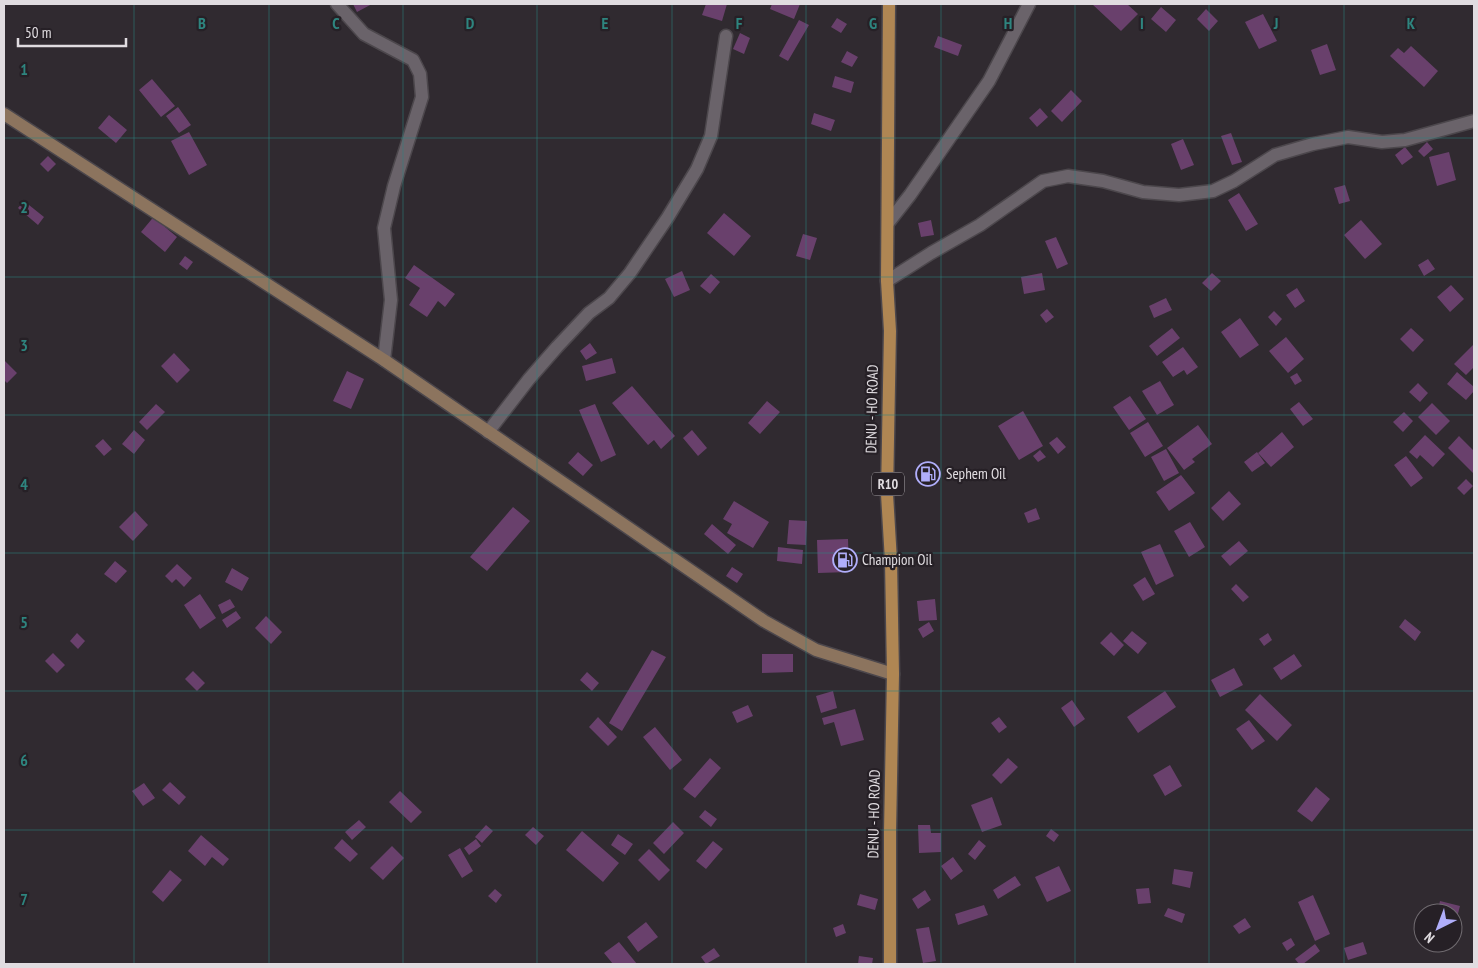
<svg xmlns="http://www.w3.org/2000/svg" width="1478" height="968" font-family="'PT Sans Narrow',sans-serif">
	<rect width="100%" height="100%" fill="#302a30"/>
	<path fill="#69406c" d="M353 4H372L357 12Z
		M706 4H727L722 21 702 15Z
		M772 4H800L794 19 770 9Z
		M1092 4H1127L1138 14 1121 31Z
		M1161 7 1176 20 1166 32 1151 19Z
		M1206 9 1218 21 1209 31 1197 19Z
		M1263 14 1277 41 1259 49 1245 22Z
		M837 18 847 24 841 33 831 27Z
		M799 20 809 25 788 61 779 56Z
		M740 33 750 38 744 54 733 49Z
		M938 36 962 45 958 56 934 47Z
		M1327 44 1336 70 1320 75 1311 50Z
		M1411 46 1438 71 1424 87 1390 56 1398 48 1404 53Z
		M847 51 858 57 852 67 841 62Z
		M835 76 854 82 851 93 832 87Z
		M152 79 175 106 161 117 139 90Z
		M1071 90 1082 101 1062 122 1051 111Z
		M178 107 191 125 179 133 166 116Z
		M1040 108 1048 117 1037 127 1029 118Z
		M814 113 835 120 831 131 811 124Z
		M109 115 127 130 116 143 98 128Z
		M189 132 207 165 189 175 171 141Z
		M1231 133 1242 162 1232 165 1221 136Z
		M1183 139 1194 165 1181 170 1171 144Z
		M1427 142 1433 149 1424 157 1418 151Z
		M1405 147 1413 157 1402 165 1395 155Z
		M1449 152 1456 180 1437 186 1429 157Z
		M48 156 56 164 48 172 40 164Z
		M1345 185 1350 201 1339 204 1334 188Z
		M1239 193 1258 224 1246 231 1228 200Z
		M24 201 44 217 38 225 18 208Z
		M161 208 173 218 165 227 177 237 165 252 141 232Z
		M724 213 751 236 734 256 707 233Z
		M931 220 934 235 921 237 918 223Z
		M1361 220 1382 244 1365 259 1344 235Z
		M803 234 817 238 810 260 796 256Z
		M1056 237 1068 264 1057 269 1045 241Z
		M185 256 193 262 187 270 179 264Z
		M1428 259 1435 269 1424 276 1418 265Z
		M414 265 455 294 445 307 438 301 427 317 409 305 420 288 405 278Z
		M682 271 690 290 674 297 665 279Z
		M1042 273 1045 290 1024 294 1021 277Z
		M1212 273 1221 281 1211 291 1202 283Z
		M711 274 720 282 710 294 700 286Z
		M1451 285 1464 299 1450 312 1437 297Z
		M1297 288 1305 301 1295 308 1286 295Z
		M1166 298 1172 310 1154 318 1149 306Z
		M1047 309 1054 317 1046 323 1040 315Z
		M1274 311 1282 319 1276 326 1268 317Z
		M1240 318 1259 345 1240 358 1221 332Z
		M1172 328 1180 338 1157 356 1149 346Z
		M1411 328 1424 340 1413 352 1400 339Z
		M1286 337 1304 359 1288 373 1269 351Z
		M590 343 597 353 586 360 580 351Z
		M1474 344V367L1466 375 1454 364Z
		M1183 347 1198 367 1187 375 1184 370 1173 377 1162 362Z
		M174 353 190 370 177 383 161 366Z
		M612 358 616 373 586 381 582 366Z
		M4 360 17 373 7 383 4 380Z
		M347 371 364 379 351 409 333 401Z
		M1457 372 1474 387V391L1466 400 1447 384Z
		M1297 373 1302 381 1295 385 1290 377Z
		M1160 381 1174 405 1157 415 1142 391Z
		M1418 383 1428 393 1420 402 1409 392Z
		M632 386 675 436 661 449 654 440 648 445 612 403Z
		M1130 396 1146 419 1129 430 1113 407Z
		M767 401 780 412 760 434 748 423Z
		M1299 402 1313 419 1303 426 1290 409Z
		M1432 403 1450 421 1436 435 1418 417Z
		M156 404 165 412 147 430 139 422Z
		M595 404 616 455 601 462 579 410Z
		M1023 411 1043 446 1019 460 998 426Z
		M1404 412 1413 421 1403 432 1393 422Z
		M1148 422 1163 446 1145 457 1130 433Z
		M1198 425 1212 444 1192 459 1195 462 1184 470 1167 448Z
		M134 430 145 440 134 454 122 444Z
		M692 430 707 448 698 456 683 438Z
		M1282 432 1294 447 1271 467 1258 453Z
		M1425 435 1445 454 1433 467 1420 455 1417 459 1409 452Z
		M1459 436 1474 451V474L1448 448Z
		M1057 437 1066 447 1058 454 1049 443Z
		M103 439 112 449 104 456 95 446Z
		M1166 449 1179 473 1164 481 1151 457Z
		M1040 450 1046 457 1038 462 1033 456Z
		M578 452 593 465 583 476 568 463Z
		M1257 452 1265 463 1252 472 1244 462Z
		M1406 456 1423 478 1411 487 1394 465Z
		M1181 475 1195 493 1169 511 1156 492Z
		M1466 479 1473 486 1464 495 1457 488Z
		M1229 491 1241 504 1223 521 1211 508Z
		M734 501 769 522 753 548 727 533 732 524 723 519Z
		M513 507 530 521 487 571 470 557Z
		M1036 508 1040 519 1028 523 1024 513Z
		M135 511 148 525 133 541 119 527Z
		M789 520 807 521 806 545 787 544Z
		M1190 522 1205 547 1189 557 1174 531Z
		M712 524 736 545 728 554 704 534Z
		M848 539 849 572 818 573 817 540Z
		M1239 541 1248 551 1230 566 1221 556Z
		M1160 544 1174 576 1156 585 1141 552Z
		M778 547 803 550 802 564 777 561Z
		M115 561 127 571 116 583 104 574Z
		M177 564 192 578 184 587 176 579 172 583 165 576Z
		M732 567 743 574 737 583 726 576Z
		M232 568 249 578 242 591 225 582Z
		M1145 577 1155 594 1143 601 1133 585Z
		M1236 584 1249 597 1243 602 1231 589Z
		M200 594 216 618 200 629 184 605Z
		M230 599 235 607 222 614 218 605Z
		M935 599 937 620 919 621 917 601Z
		M236 611 241 618 227 628 222 620Z
		M266 616 282 632 271 644 255 628Z
		M1405 619 1421 632 1415 641 1399 627Z
		M929 622 934 631 923 638 918 629Z
		M1132 631 1147 643 1138 654 1123 641Z
		M1111 632 1124 645 1114 656 1100 643Z
		M77 633 85 641 78 649 70 641Z
		M1268 633 1272 640 1264 646 1259 639Z
		M652 650 666 657 622 731 609 723Z
		M53 653 65 665 57 673 45 661Z
		M762 654H793V672L762 673Z
		M1294 654 1302 666 1281 680 1273 668Z
		M1234 668 1243 685 1220 697 1211 680Z
		M193 671 205 683 197 691 185 679Z
		M587 672 599 683 592 691 580 680Z
		M833 691 837 708 821 713 816 696Z
		M1165 691 1176 707 1138 733 1127 717Z
		M1260 694 1292 725 1277 741 1245 710Z
		M1072 700 1085 719 1074 727 1061 708Z
		M748 705 753 716 737 723 732 712Z
		M855 709 864 740 841 746 834 722 824 725 822 718Z
		M598 717 617 737 608 746 589 727Z
		M999 717 1007 727 999 733 991 723Z
		M1249 720 1265 741 1252 750 1236 729Z
		M655 727 682 760 670 770 643 737Z
		M710 758 721 768 695 798 683 789Z
		M1008 758 1018 767 1001 784 992 775Z
		M1170 765 1182 786 1165 796 1153 775Z
		M170 782 186 797 179 805 162 790Z
		M144 783 155 798 143 806 132 791Z
		M1316 787 1330 799 1312 822 1297 811Z
		M400 791 422 812 411 823 389 802Z
		M992 797 1002 825 982 832 971 805Z
		M705 810 717 819 711 827 699 817Z
		M359 820 366 827 352 840 345 832Z
		M673 822 684 833 664 854 653 843Z
		M486 825 493 831 482 843 475 837Z
		M918 825H930L931 833H941V852L919 853Z
		M533 827 544 836 536 845 525 835Z
		M1051 829 1059 835 1054 842 1046 836Z
		M582 831 619 863 603 882 566 850Z
		M618 834 633 844 625 855 611 845Z
		M201 835 229 859 223 866 212 857 205 866 188 851Z
		M342 839 358 854 350 862 334 848Z
		M476 839 481 846 469 855 464 848Z
		M979 840 986 846 975 860 968 854Z
		M713 841 723 849 706 869 696 861Z
		M392 846 404 858 383 880 370 868Z
		M460 848 473 871 462 878 448 855Z
		M649 849 670 870 659 881 638 860Z
		M953 857 963 871 951 880 941 866Z
		M1059 866 1071 891 1047 902 1035 877Z
		M1174 869 1193 872 1190 888 1172 884Z
		M170 870 182 880 163 902 152 892Z
		M1015 876 1021 885 998 899 993 890Z
		M1149 888 1151 903 1138 904 1136 889Z
		M495 889 502 895 496 903 488 896Z
		M925 890 931 900 918 909 912 899Z
		M860 894 878 899 875 910 857 905Z
		M1313 895 1330 934 1315 941 1298 902Z
		M1440 901 1460 906 1454 929 1453 913H1437Z
		M984 905 988 915 958 925 955 914Z
		M1168 908 1185 914 1182 923 1164 916Z
		M1245 918 1251 927 1239 934 1233 926Z
		M646 922 658 937 638 952 627 937Z
		M843 924 846 933 836 937 833 928Z
		M929 927 936 961 923 963 916 929Z
		M1291 938 1295 945 1287 951 1282 943Z
		M619 942 637 964H613L604 953Z
		M1363 942 1367 954 1348 960 1344 948Z
		M1315 944 1320 951 1303 964H1299L1295 959Z
		M714 948 720 956 706 964 701 957Z
		M859 956 873 958 872 964H858Z"/>
	<g fill="none" stroke-linecap="round" stroke-linejoin="round">
		<g stroke="#4c474c" stroke-width="15">
			<path id="street" d="M337 4 364 34 413 60 420 74 422 97 394 186 384 228 391 300 384 360
				M888 223 910 195 989 81 1029 4
				M887 281 931 253 980 225 1043 181 1068 176 1103 181 1143 192 1179 195 1213 191 1234 181 1275 155 1313 144 1348 137 1382 142 1405 140 1474 121
				M488 432 529 379 557 347 589 313 609 298 630 273 668 217 697 169 711 136 726 36"/>
		</g>
		<g stroke="#4c474c" stroke-width="15">
			<path id="secondary" d="M4 114 384 360 764 621 816 650 893 674"/>
		</g>
		<g stroke="#4c474c" stroke-width="15">
			<path id="primary" d="M889 4 887 281 890 331 887 494 891 561 893 674 890 832V964"/>
		</g>
		<use href="#street" stroke="#6a636a" stroke-width="12"/>
		<use href="#secondary" stroke="#8c745e" stroke-width="12"/>
		<use href="#primary" stroke="#af8653" stroke-width="12"/>
	</g>
	<path fill="none" stroke="#2e857f" stroke-width="1" stroke-opacity="0.55" d="M134 4V964M269 4V964M403 4V964M537 4V964M672 4V964M806 4V964M941 4V964M1075 4V964M1209 4V964M1344 4V964M4 138H1474M4 277H1474M4 415H1474M4 553H1474M4 691H1474M4 830H1474"/>
	<defs>
		<g id="fuel-ring" transform="scale(1.25)"><circle r="9.5" fill="#262026" stroke="#b0aefa" stroke-width="1.5"/><path d="M-5.5-6h7V0h2V4h1.3V-2.5L3-4.5l.8-.8L6-3V5H2.5V1h-1V6h-7ZM-4.2-4.7v3.2H.2V-4.7Z" fill="#b0aefa"/></g>
	</defs>
	<g fill-rule="evenodd">
		<use href="#fuel-ring" x="928" y="474"/>
		<use href="#fuel-ring" x="845" y="560"/>
	</g>
	<g text-anchor="middle" stroke-width="4.5" stroke-linejoin="round" paint-order="stroke">
		<rect fill="#262026" stroke="#a8a4a8" stroke-width="1" x="872" y="472.5" width="32" height="23" rx="4"/>
		<g font-size="14" font-weight="bold" fill="#e0dce0">
			<text x="888" y="489">R10</text>
		</g>
		<g font-size="15" fill="#e0dce0" stroke="#262026">
			<text transform="translate(872 409) rotate(-89)" y="5">DENU - HO ROAD</text>
			<text transform="translate(874 814) rotate(-89)" y="5">DENU - HO ROAD</text>
		</g>
		<g font-size="15" fill="#e0dce0" stroke="#262026" text-anchor="start">
			<text x="946" y="479">Sephem Oil</text>
			<text x="862" y="565">Champion Oil</text>
		</g>
	</g>
	<g font-size="16" text-anchor="middle" font-weight="bold" fill="#2e857f" stroke="#262026" stroke-width="4.5" stroke-linejoin="round" paint-order="stroke">
		<text x="202" y="29">B</text>
		<text x="336" y="29">C</text>
		<text x="470" y="29">D</text>
		<text x="605" y="29">E</text>
		<text x="739" y="29">F</text>
		<text x="873" y="29">G</text>
		<text x="1008" y="29">H</text>
		<text x="1142" y="29">I</text>
		<text x="1276" y="29">J</text>
		<text x="1411" y="29">K</text>
		<text x="24" y="75">1</text>
		<text x="24" y="213">2</text>
		<text x="24" y="351">3</text>
		<text x="24" y="490">4</text>
		<text x="24" y="628">5</text>
		<text x="24" y="766">6</text>
		<text x="24" y="905">7</text>
	</g>
	<rect width="1478" height="968" fill="none" stroke="#e0dce0" stroke-width="10"/>
	<g transform="translate(1438 928) rotate(222)"><circle r="24" fill="#262026" stroke="#706b70"/>
	<path d="M0-4L9 19L0 12L-9 19Z" fill="#b0aefa"/>
	<text y="-8" font-size="14" font-weight="bold" text-anchor="middle" fill="#e0dce0">N</text>
	</g>
	<path d="M18 38v8h108v-8" fill="none" stroke="#e0dce0" stroke-width="2.5"/>
	<text x="25" y="38" font-size="15" fill="#e0dce0" stroke="#262026" stroke-width="4" paint-order="stroke">50 m</text>
</svg>
